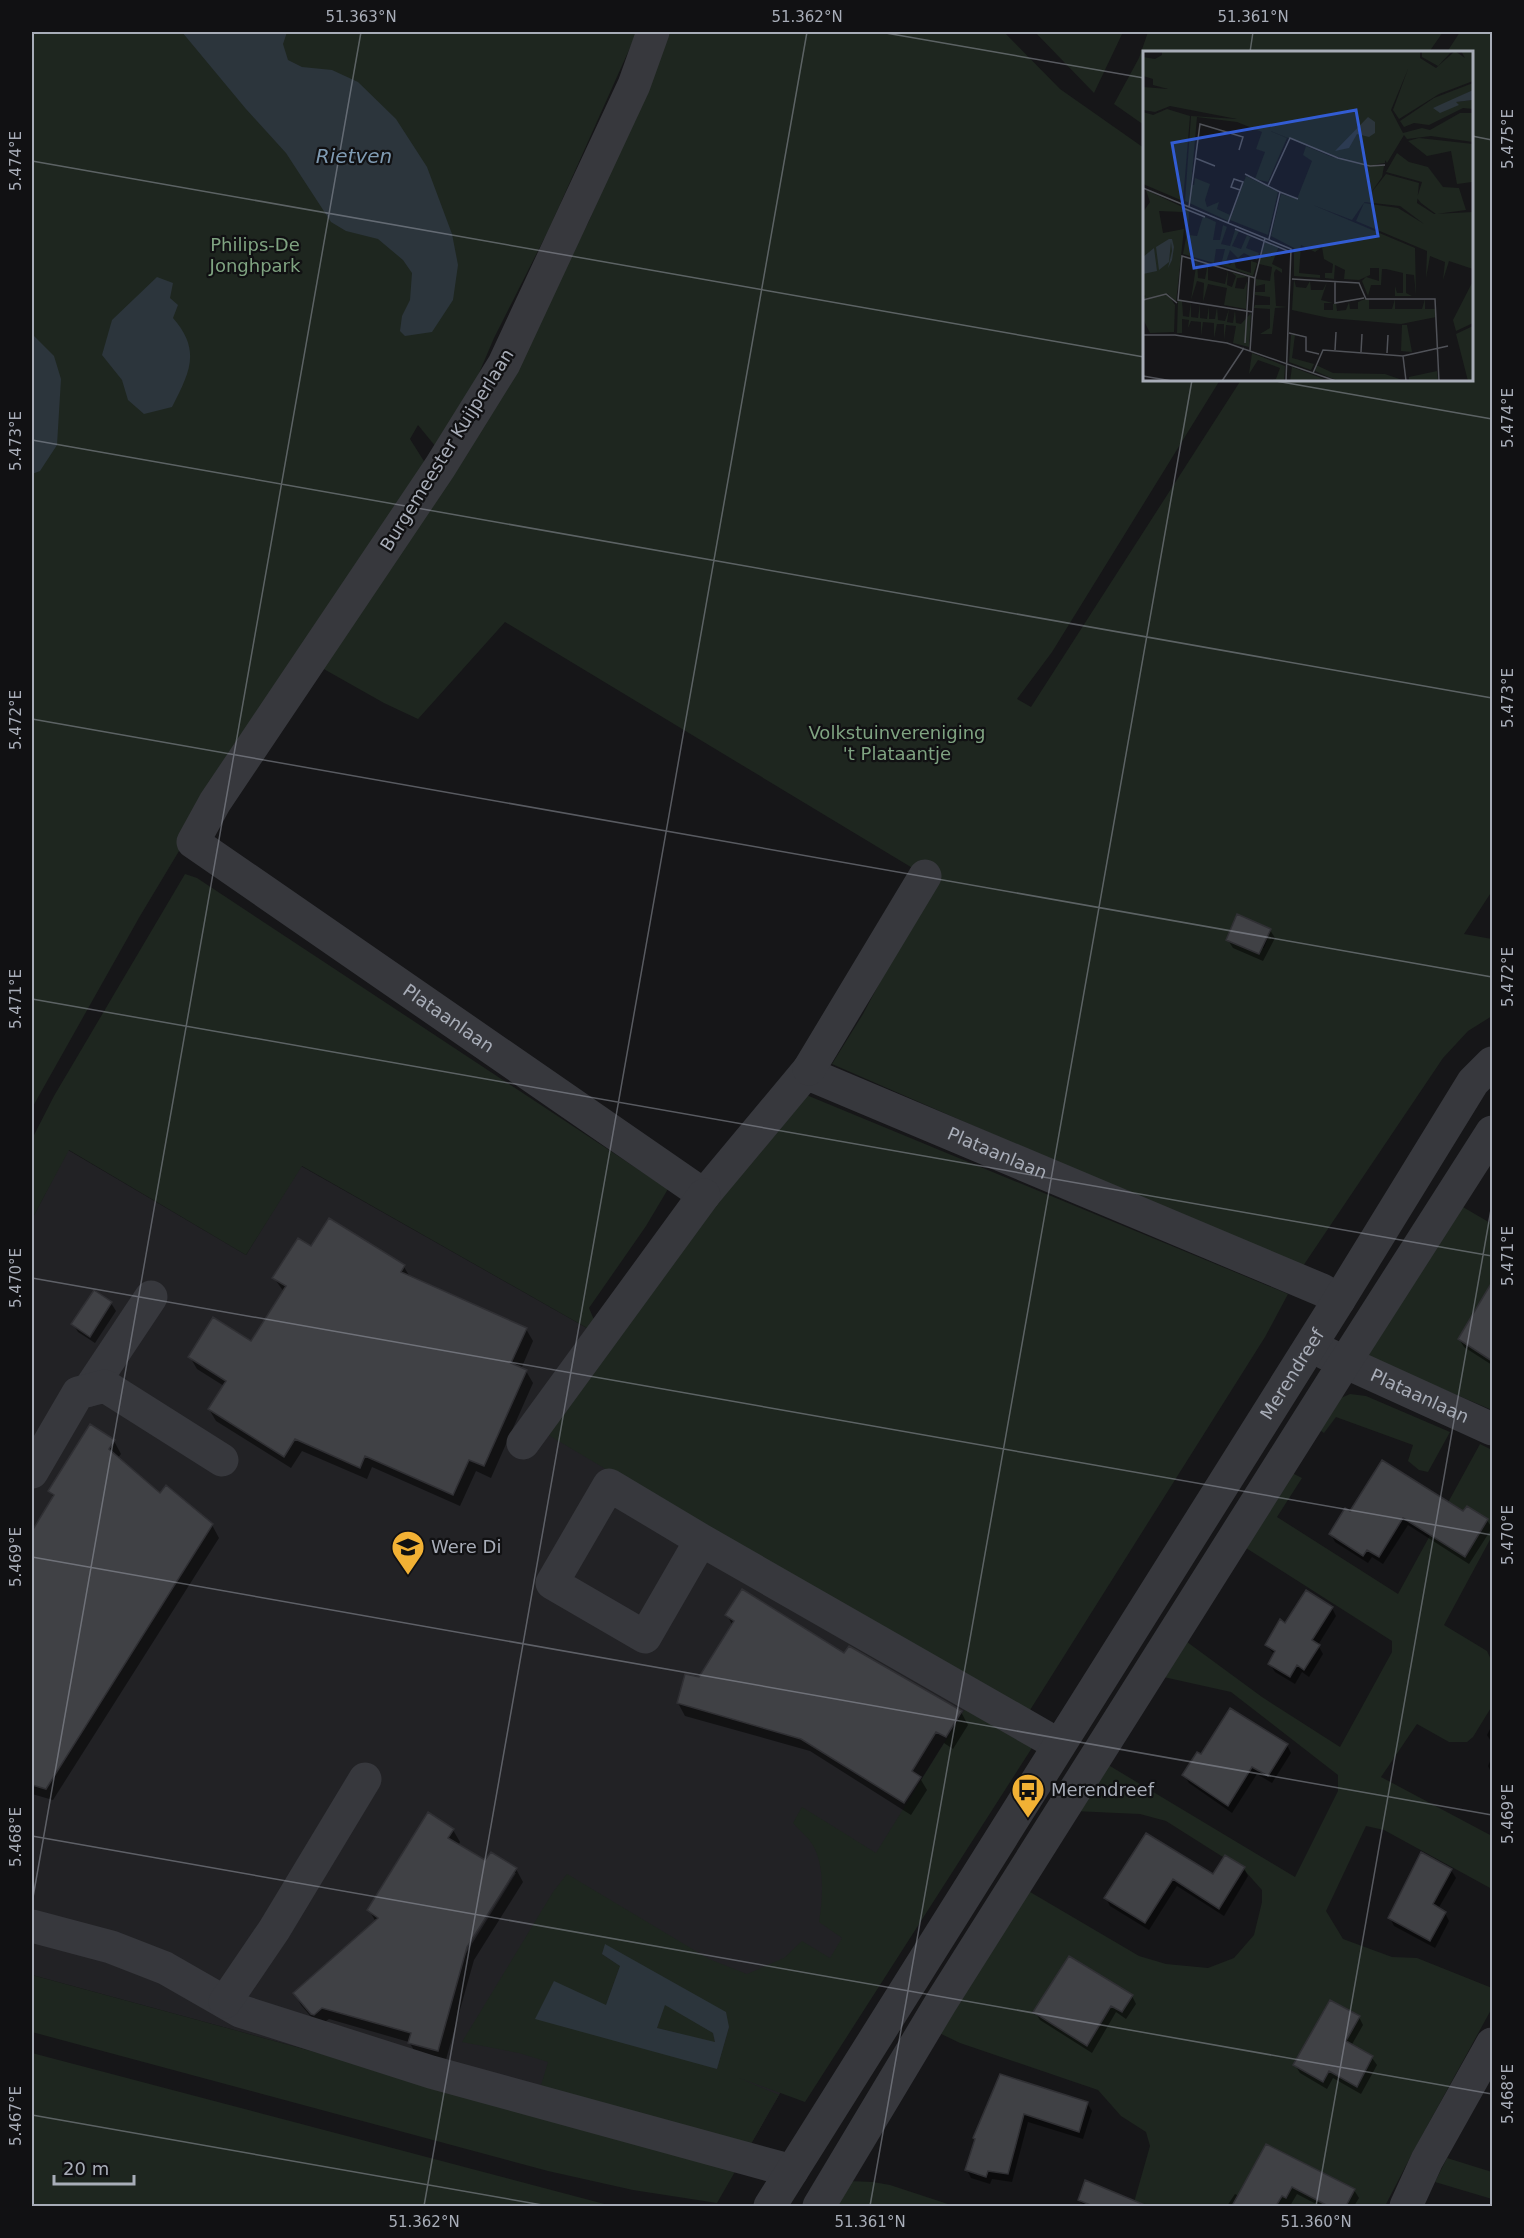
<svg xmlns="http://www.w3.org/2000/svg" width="1524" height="2238" font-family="'DejaVu Sans',sans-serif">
	<rect width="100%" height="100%" fill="#161618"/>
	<path fill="#222225" d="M68 1150 246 1255 301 1166 601 1336 1025 1718 779 2095 748 2149 418 2080 32 1975V1219Z"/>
	<path fill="#1e261f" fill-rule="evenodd" d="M32 32H637L549 229 494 338 468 399 436 447 418 425 410 439 427 466 203 811 140 916 32 1108Z
		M669 32H1004L1060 89 1144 148V380H1220L1052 652 1017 699 1031 707 1241 380H1472V52H1447L1460 32H1492V891L1464 934 1492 939V1016L1468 1031 1443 1058 1301 1269 832 1064 863 1014 934 881 505 622 418 719 384 703 322 668 503 388 589 221 647 81ZM1237 915 1271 929 1264 948 1261 947 1259 954 1227 940Z
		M1035 32H1123L1094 93Z
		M1148 32H1443L1429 52H1144V125L1114 104 1139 58Z
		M185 874 197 878 668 1189 646 1226 589 1308 601 1336 302 1166 246 1255 69 1150 32 1219V1139L54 1096Z
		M804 1094 1288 1294 1265 1337 1025 1718 545 1433 613 1333Z
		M1444 1196 1492 1224V1410L1358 1353Z
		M1350 1394 1366 1396 1450 1432 1428 1472 1419 1470 1408 1461 1413 1445 1336 1417 1324 1433 1318 1429 1334 1401Z
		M1480 1444 1492 1450V1536L1444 1625 1487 1651 1492 1662V1706L1473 1737 1467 1742H1449L1417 1724 1381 1777 1492 1836V1889L1384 1830 1366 1826 1326 1911 1343 1939 1392 1957 1417 1958 1492 1988V2008L1413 2152 1385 2206H1133L1150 2146 1146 2132 1121 2116 1098 2090 960 2043 933 2030 1025 1889 1139 1956 1166 1964 1208 1968 1234 1958 1254 1935 1262 1902V1890L1245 1871 1166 1821 1140 1814 1073 1811 1105 1763 1295 1877 1338 1791V1775L1231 1692 1159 1676 1183 1639 1262 1697 1340 1747 1392 1652V1641L1246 1548 1290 1472 1302 1478 1277 1517 1398 1594Z
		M970 1701 1037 1740 805 2102 739 2078 779 2095 717 2203 633 2190 548 2171 32 2032V1975L418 2080 539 2092 548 2062 519 2053 462 2042 553 1892 567 1874 709 1959 747 1974 784 1958 802 1941 830 1958 842 1938 819 1922C823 1899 825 1864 812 1844 807 1836 799 1830 793 1823L802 1807 876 1853ZM605 1945 729 2027 717 2069 606 2005 620 1966 602 1954Z
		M665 2004 713 2033 715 2043 657 2028Z
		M32 2053 612 2206H32Z
		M1447 2158 1492 2172V2199L1435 2182Z
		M823 2180 873 2182 890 2185 954 2206H805Z"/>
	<path fill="#2c353c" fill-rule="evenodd" d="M182 32H287L283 44 288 60 302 67 332 70 358 82 396 119 427 167 452 234 458 265 453 300 432 332 405 336 400 331 402 316 410 300 412 273 403 260 378 239 346 231 331 222 286 153 246 109Z
		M157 277 173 283 170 298 178 305 173 318C202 351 189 373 172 407L144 414 128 400 122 380 102 355 112 320Z
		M32 334 54 356 61 379 57 445 40 471 32 474Z
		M605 1944 726 2012 729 2027 717 2069 535 2019 554 1981 606 2005 620 1966 602 1954ZM665 2005 713 2033 715 2042 657 2028Z"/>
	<path fill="#0007" fill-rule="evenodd" d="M1270 930 1275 938 1263 961 1233 948 1228 940Z
		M311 1248 404 1267 410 1277 526 1329 533 1341 521 1369 526 1371 533 1383 491 1478 476 1471 460 1506 372 1467 367 1479 302 1451 291 1468 216 1421 209 1409 224 1386 197 1369 190 1357 251 1343 284 1292 274 1278Z
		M94 1292 111 1303 116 1311 95 1343 78 1332 73 1324Z
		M1480 1306 1492 1313V1365L1464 1347 1459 1339Z
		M114 1441 121 1454 117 1459 160 1495 212 1525 219 1538 53 1800 32 1794V1534L54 1498 50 1491Z
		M1463 1513 1487 1520 1492 1528 1469 1564 1408 1525 1383 1564 1372 1557 1368 1563 1335 1542 1331 1534 1351 1514Z
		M1332 1608 1336 1616 1318 1645 1323 1654 1309 1677 1302 1672 1295 1684 1275 1672 1270 1664 1275 1655 1266 1645 1286 1625Z
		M727 1615 845 1656 849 1648 961 1712 968 1725 953 1749 944 1743 921 1780 927 1790 911 1815 810 1751 685 1716 678 1703 699 1679 733 1626Z
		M1492 1725V1743L1487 1735Z
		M1287 1745 1291 1753 1272 1783 1257 1774 1232 1813 1189 1783 1184 1775Z
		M1492 1757V1774L1488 1766Z
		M453 1830 460 1842 458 1846 486 1862 491 1854 516 1869 523 1882 474 1960 445 2063 417 2055 409 2042 329 2019 319 2026 301 2005 294 1993 376 1922 369 1910ZM513 1873H516L465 1955 462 1953Z
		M1147 1835 1213 1876 1244 1868 1248 1876 1224 1916 1177 1886 1149 1930 1110 1906 1106 1898Z
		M1421 1854 1451 1870 1456 1878 1438 1909 1445 1913 1449 1921 1435 1948 1394 1926 1390 1918Z
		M1132 1996 1136 2004 1126 2019 1116 2012 1092 2053 1040 2020 1035 2012Z
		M1359 2017 1363 2025 1351 2046 1372 2058 1377 2065 1361 2094 1333 2078 1327 2089 1300 2073 1295 2065Z
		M1001 2076 1087 2103 1092 2111 1083 2139 1028 2122 1012 2182 992 2179 990 2184 971 2178 967 2170Z
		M1266 2145 1354 2190 1359 2198 1354 2206H1320L1297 2194 1290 2206H1227L1235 2194 1239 2196Z
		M1114 2197 1110 2206H1089L1081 2203 1079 2200Z"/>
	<path fill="#404145" stroke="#303034" stroke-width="1.5" d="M1237 914 1271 929 1259 954 1226 940Z
		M329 1218 405 1265 401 1272 527 1328 511 1363 527 1370 484 1466 469 1460 453 1495 365 1456 360 1468 295 1439 284 1457 208 1409 226 1381 188 1357 213 1317 251 1341 286 1286 272 1278 298 1238 311 1246Z
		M1492 1282V1361L1458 1339Z
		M94 1290 112 1302 90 1337 71 1324Z
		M90 1424 115 1440 109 1449 160 1493 166 1485 213 1524 46 1789 32 1785V1531L54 1495 48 1491Z
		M1382 1460 1463 1511 1467 1506 1488 1519 1465 1557 1403 1518 1379 1557 1367 1550 1363 1556 1329 1534 1345 1508 1350 1511Z
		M742 1589 844 1653 849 1646 962 1711 946 1737 936 1732 912 1771 921 1777 904 1803 801 1739 677 1703 685 1674 699 1677 734 1621 725 1615Z
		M1306 1590 1333 1607 1312 1640 1320 1645 1304 1670 1297 1665 1290 1677 1268 1664 1275 1651 1265 1645 1280 1619 1285 1623Z
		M1230 1708 1288 1744 1268 1776 1252 1767 1228 1806 1182 1775 1197 1752 1201 1754Z
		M428 1812 454 1829 448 1838 485 1860 491 1852 517 1868 467 1947 438 2051 408 2043 411 2033 322 2008 314 2015 311 2014 293 1993 378 1918 367 1910Z
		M1146 1833 1213 1874 1225 1855 1245 1867 1219 1909 1173 1879 1145 1923 1104 1898Z
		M1421 1852 1452 1869 1433 1904 1446 1912 1430 1941 1388 1918Z
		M1069 1956 1133 1995 1122 2012 1111 2006 1087 2046 1033 2012Z
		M1330 2000 1360 2016 1346 2041 1373 2056 1357 2087 1329 2071 1323 2082 1293 2065Z
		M1000 2074 1088 2102 1079 2132 1024 2114 1008 2174 988 2171 986 2177 965 2170 975 2139 973 2138Z
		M1266 2144 1355 2189 1346 2206H1328L1292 2187 1286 2198 1282 2196 1276 2206H1232Z
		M1085 2180 1147 2206H1093L1078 2200Z"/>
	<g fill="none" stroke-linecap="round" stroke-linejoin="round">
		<g stroke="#37383d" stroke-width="33">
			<path id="s1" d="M653 32 634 85 504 364 440 467 215 802 193 842 704 1195 809 1069 811 1075 1322 1290 1339 1300"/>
			<path d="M809 1069 925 876"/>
			<path id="s2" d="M1325 1353 1492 1429"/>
			<path d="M89 1390 151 1297"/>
			<path d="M523 1443 704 1195"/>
			<path d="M32 1472 78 1393 105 1386 222 1460"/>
			<path d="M701 1540 645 1637 552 1583 609 1485 701 1540 1059 1745"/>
			<path d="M32 1926 111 1947 165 1968 240 2011 431 2072 792 2171"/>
			<path d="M225 2002 274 1930 365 1779"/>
			<path id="s3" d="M770 2206 1339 1300 1473 1082 1492 1063"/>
			<path d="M819 2206 940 2004 1345 1362 1492 1132"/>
			<path d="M1406 2206 1427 2160 1492 2044"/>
		</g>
	</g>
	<path fill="none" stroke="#a8adb8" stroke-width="1.5" stroke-opacity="0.45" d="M880 32 1144 78M1250 52 1253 32M1472 136 1492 140M32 161 1144 357M1270 380 1492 419M32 440 1492 698M32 719 1492 977M32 999 1492 1256M32 1278 1492 1535M32 1557 1492 1815M32 1836 1492 2094M32 1903 361 32M32 2115 548 2206M424 2206 807 32M870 2206 1192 380M1316 2206 1492 1204"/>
	<defs>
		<g id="school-pin" transform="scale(1.725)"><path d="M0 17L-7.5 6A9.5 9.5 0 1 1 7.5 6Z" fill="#f2b134" stroke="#111113"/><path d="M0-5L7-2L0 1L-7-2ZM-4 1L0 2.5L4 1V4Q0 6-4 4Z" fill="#111"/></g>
		<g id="bus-pin" transform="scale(1.725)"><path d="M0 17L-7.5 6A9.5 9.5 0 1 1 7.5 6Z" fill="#f2b134" stroke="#111113"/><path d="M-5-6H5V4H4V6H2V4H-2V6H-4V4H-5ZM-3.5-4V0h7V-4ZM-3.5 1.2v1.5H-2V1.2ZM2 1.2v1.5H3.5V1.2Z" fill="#111"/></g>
	</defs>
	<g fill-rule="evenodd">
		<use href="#school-pin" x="408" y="1547"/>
		<use href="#bus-pin" x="1028" y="1790"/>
	</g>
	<g text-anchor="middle" stroke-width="4.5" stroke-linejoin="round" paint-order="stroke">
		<g font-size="18" fill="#7fa381" stroke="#111113">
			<text x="255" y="251">Philips-De<tspan x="255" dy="21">Jonghpark</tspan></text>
			<text x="897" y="739">Volkstuinvereniging<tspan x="897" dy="21">'t Plataantje</tspan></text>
		</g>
		<g font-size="18" fill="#a8adb8" stroke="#111113">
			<text transform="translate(447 450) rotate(-58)" y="6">Burgemeester Kuijperlaan</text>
			<text dy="6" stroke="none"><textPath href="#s1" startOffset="1245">Plataanlaan</textPath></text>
			<text dy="6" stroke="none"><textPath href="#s1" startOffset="1928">Plataanlaan</textPath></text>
			<text dy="6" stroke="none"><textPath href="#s3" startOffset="982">Merendreef</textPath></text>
			<text dy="6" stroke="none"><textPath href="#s2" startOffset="104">Plataanlaan</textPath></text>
		</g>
		<g font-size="18" fill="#a8adb8" stroke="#111113" text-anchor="start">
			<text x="431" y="1553">Were Di</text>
			<text x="1051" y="1796">Merendreef</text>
		</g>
		<g font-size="20" font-style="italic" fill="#7f9bb3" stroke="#111113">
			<text x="354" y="163">Rietven</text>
		</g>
	</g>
	<g transform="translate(1143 51)">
		<rect width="330" height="330" fill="#161618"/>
		<path d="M19 0H277V7L293 17 312 0 322 7 318 0H330V30L296 43 256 68 250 59 265 18 248 59 260 82 279 77 287 79 317 62H330V91L288 85 264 88 261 84 244 112 242 109V112L227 114 187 104 110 73 144 87 125 131 112 128 122 101 113 98 119 81 94 71 54 66 48 134H51L52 127 67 133 62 149 64 156 76 151 74 158 87 164 85 170 42 150 48 65 94 68 27 55 12 61 0 59V36L25 38 10 34V28L0 25V6L12 8 19 4ZM279 0H309L295 15 279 6ZM330 32V39L298 55 299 59 312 51 330 49V58L320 57 286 74 271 72 261 76 257 70 291 47ZM24 58 47 65 40 150 0 133V61L10 64ZM276 87 330 93 329 131 314 133 308 100 284 105 265 90ZM163 95 189 106 241 115 239 126 209 169 170 154 272 197 273 245 271 224 263 223V242L269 245H252V235L254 242H260V222L243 218H239L238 234H228L225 245 219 230 223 226 236 230V217H227V224L216 229 201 228 202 219 192 214 191 228 182 227V222H189L190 213 181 208 179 196 172 201 158 194 156 222 177 224V227L151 225V197L128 185 138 143 154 148 169 110 160 104ZM254 102 266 111 285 116 300 136 316 137 323 159 293 163 278 152 274 147 279 131 243 121ZM243 123 276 132 274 152 291 163 330 161V218L306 210 300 229 302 211 287 205 283 227 284 200 213 170 221 152 255 157 281 173 257 155 221 151ZM103 125 135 141 125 184 87 169ZM3 139 46 159 45 184 54 185 60 165 73 171 70 189H77L80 174 84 176 78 193 87 195 92 179 96 180 89 195 98 198 104 184 110 188 107 187 103 197 116 202 114 209 101 202 95 207 87 199 83 211 87 214 91 209 93 217 108 222V210L114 212 110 225 78 214 82 198H73L71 212 40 203 43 187 40 161 16 160 20 182 41 178 33 251 24 242 32 254 31 281 7 282 0 268V247L3 245 0 244V161L7 151ZM122 191 136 195 129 213 139 218V222L133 218 131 222 133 255 144 256 132 257 129 283H117L127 277V258L111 257 112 254H127V246L112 244V241H122V233L113 235V228L127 230 129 216 116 213ZM54 209 55 227 62 228 65 212V229L82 233 85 219 84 234 89 236 93 225 88 221 105 226 94 227 92 237 101 238 104 230 103 258 81 254 84 237 65 233 60 251 61 232 54 230 48 249ZM151 228 153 236 163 237 167 230 168 239H180L184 231 178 249 190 252H181V259H190V253L193 252 194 260 203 259 206 251 207 258H215V251L222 248H226V258H249L252 248V258H279L282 248V258H292L293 266 258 273 186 267 149 259ZM330 230V272L313 280 310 269ZM35 249 39 250 40 265 46 266 48 251V266L55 267 57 253V267L64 268 66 255V268H72L74 256 75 269 82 270 86 258 84 271 90 272 92 259 93 272 98 273 108 262 106 296 90 292 93 275 83 274 81 289V273H74L71 287V272L60 271 58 285V271L48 270 45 277 46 269 39 268V282H34ZM259 274H264L269 301 258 300ZM330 275V330H325L313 283ZM148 284H152L149 307 171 313 168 319 146 311ZM109 302 142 315 141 330H126L133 328 137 317 115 309 106 323ZM173 314 190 322 242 323 262 330H195L172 320ZM149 316 181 328 147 330ZM294 320 295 330H266V326Z" fill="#1e261f"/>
		<path d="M330 39V49L313 51 316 54 297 62 290 57ZM225 66 232 71V82L226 86 214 83 206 97 192 100ZM26 188H29L31 196 29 209 25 217 29 200 28 191 26 211 16 219 13 196ZM11 197 14 220 0 223V206Z" fill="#2c353c"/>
		<path fill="none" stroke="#505258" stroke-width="1.5" d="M52 107 72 115M102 123 125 135M0 137 148 198 143 330M137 141 155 148M41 154 40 157 62 166M46 156 57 73 100 86 96 99M85 172 100 131 91 128 88 136 97 139M92 178 145 200M126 188 137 141 125 135 147 87 195 107 227 115 242 114M149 228 216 232 223 248H292L296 330M192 230V252L221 247M0 249 23 243 34 252M110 261 35 249 39 205 112 227M146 282 163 286V300L176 303M0 284H32L84 292 193 330M102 292 106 226M192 299 193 281M107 300 112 227 122 187M218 301 219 283M244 302 245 284M260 305 263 330M170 322 180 299 260 305 305 295M0 325 29 330M79 330 101 297"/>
		<path fill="#325cd3" fill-opacity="0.15" stroke="#325cd3" stroke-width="3" d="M213 59 235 185 51 217 29 92Z"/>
		<rect width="330" height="330" fill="none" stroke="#a8adb8" stroke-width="3"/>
	</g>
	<rect width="1524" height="2238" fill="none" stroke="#111113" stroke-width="66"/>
	<path d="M54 2175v9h80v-9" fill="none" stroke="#a8adb8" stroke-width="3"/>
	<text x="63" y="2175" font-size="18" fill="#a8adb8" stroke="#111113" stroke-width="4.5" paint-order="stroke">20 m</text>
	<rect x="33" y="33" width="1458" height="2172" fill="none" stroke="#a8adb8" stroke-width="2"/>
	<g font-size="15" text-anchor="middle" fill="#a8adb8">
		<text x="361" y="22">51.363°N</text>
		<text x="807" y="22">51.362°N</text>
		<text x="1253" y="22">51.361°N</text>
		<text transform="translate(1508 139) rotate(-90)" y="5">5.475°E</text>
		<text transform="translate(16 161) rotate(-90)" y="5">5.474°E</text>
		<text transform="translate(1508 418) rotate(-90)" y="5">5.474°E</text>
		<text transform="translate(16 441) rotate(-90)" y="5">5.473°E</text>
		<text transform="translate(1508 698) rotate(-90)" y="5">5.473°E</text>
		<text transform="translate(16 720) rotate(-90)" y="5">5.472°E</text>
		<text transform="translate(1508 977) rotate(-90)" y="5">5.472°E</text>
		<text transform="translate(16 999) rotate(-90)" y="5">5.471°E</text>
		<text transform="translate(1508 1256) rotate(-90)" y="5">5.471°E</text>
		<text transform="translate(16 1278) rotate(-90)" y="5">5.470°E</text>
		<text transform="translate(1508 1535) rotate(-90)" y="5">5.470°E</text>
		<text transform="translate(16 1557) rotate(-90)" y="5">5.469°E</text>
		<text transform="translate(1508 1814) rotate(-90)" y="5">5.469°E</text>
		<text transform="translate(16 1837) rotate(-90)" y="5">5.468°E</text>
		<text transform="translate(1508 2094) rotate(-90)" y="5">5.468°E</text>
		<text transform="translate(16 2116) rotate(-90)" y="5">5.467°E</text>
		<text x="424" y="2227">51.362°N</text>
		<text x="870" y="2227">51.361°N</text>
		<text x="1316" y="2227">51.360°N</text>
	</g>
</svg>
